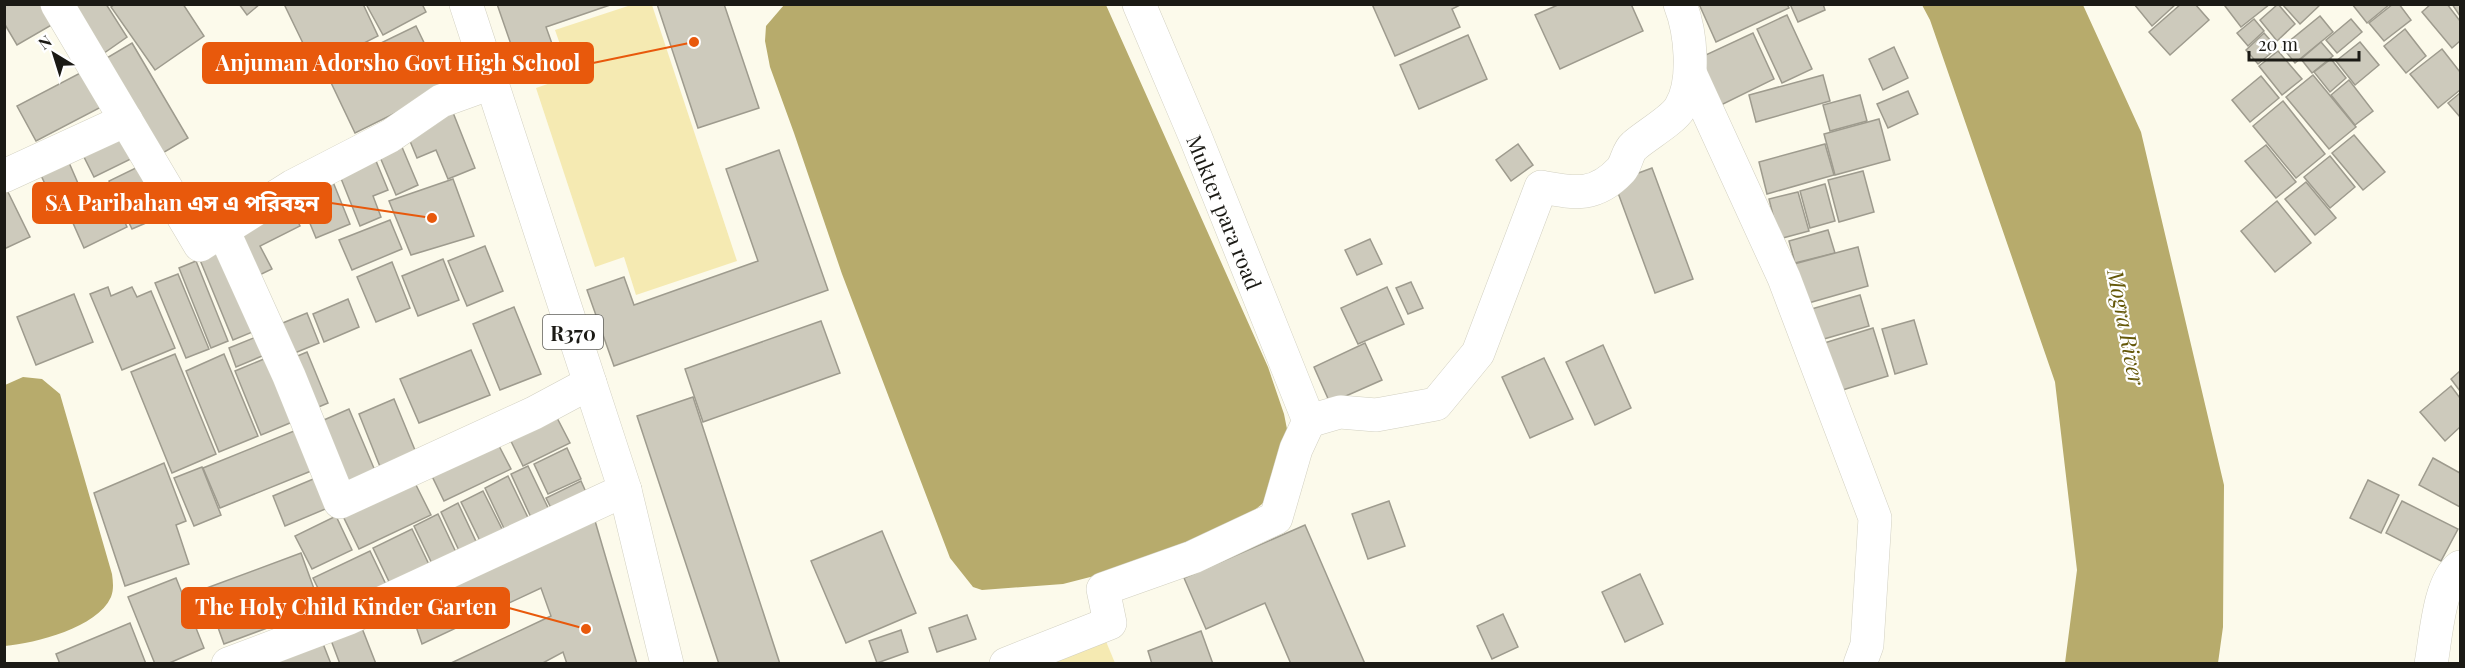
<svg xmlns="http://www.w3.org/2000/svg" width="2465" height="668" font-family="'Playfair Display','Noto Sans Bengali',serif">
	<rect width="100%" height="100%" fill="#fcfaeb"/>
	<g fill="#f5eab2">
		<polygon points="631,5 652,5 737,261 636,295 624,257 595,267 536,88 571,76 555,30"/>
		<polygon points="1105,639 1115,663 1044,664"/>
	</g>
	<g fill="#b7ab6c">
		<polygon points="784,5 1106,5 1268,367 1284,414 1289,439 1280,478 1262,504 1238,524 1176,555 1063,584 982,590 973,587 950,558 842,274 794,133 770,67 765,41 766,26"/>
		<polygon points="1922,5 2083,5 2141,132 2224,485 2223,627 2218,663 2065,663 2077,570 2055,382 1930,20"/>
		<path d="M 23,377 L 42,379 L 60,394 L 112,574 C 113,582 114,589 111,597 C 97,628 36,643 5,646 L 5,385 Z"/>
	</g>
	<g fill="#cdcabc" stroke="#9e9b8e" stroke-width="1.5">
		<polygon points="4,4 44,4 55,23 17,45 4,23"/>
		<polygon points="61,4 106,4 127,37 97,58"/>
		<polygon points="115,4 183,4 204,36 155,70 111,7"/>
		<polygon points="239,4 260,4 247,15"/>
		<polygon points="284,4 363,4 378,36 315,68"/>
		<polygon points="366,4 422,4 426,12 383,35"/>
		<polygon points="497,4 613,4 546,27 560,66 523,79"/>
		<polygon points="657,4 724,4 759,108 698,128"/>
		<polygon points="1372,4 1462,4 1452,9 1460,27 1395,56"/>
		<polygon points="1560,4 1631,4 1643,31 1560,69 1535,15"/>
		<polygon points="1699,4 1787,4 1789,8 1716,42"/>
		<polygon points="1790,4 1823,4 1825,10 1798,22"/>
		<polygon points="2134,4 2176,4 2152,26"/>
		<polygon points="2181,4 2195,4 2209,20 2170,55 2149,32"/>
		<polygon points="2227,4 2270,4 2241,27 2225,6"/>
		<polygon points="2278,4 2295,24 2277,41 2260,20"/>
		<polygon points="2282,4 2321,4 2300,24"/>
		<polygon points="2352,4 2390,4 2367,23"/>
		<polygon points="2393,4 2399,4 2411,20 2384,41 2369,23"/>
		<polygon points="2431,4 2447,4 2460,21 2460,41 2452,48 2422,12"/>
		<polygon points="2452,4 2460,4 2460,16"/>
		<polygon points="1787,15 1812,69 1782,83 1757,29"/>
		<polygon points="2320,16 2333,32 2295,63 2282,47"/>
		<polygon points="2254,19 2264,31 2248,46 2237,33"/>
		<polygon points="2351,19 2362,32 2337,53 2326,40"/>
		<polygon points="416,26 446,88 355,133 325,70"/>
		<polygon points="2405,29 2426,56 2406,73 2384,46"/>
		<polygon points="1753,33 1774,79 1719,106 1697,59"/>
		<polygon points="2264,33 2277,48 2258,64 2246,50"/>
		<polygon points="1468,35 1487,79 1419,109 1400,65"/>
		<polygon points="2321,42 2333,56 2312,73 2301,59"/>
		<polygon points="2360,42 2379,65 2355,85 2336,61"/>
		<polygon points="132,43 188,138 156,157 100,62"/>
		<polygon points="1894,47 1908,78 1883,90 1869,59"/>
		<polygon points="2442,49 2460,72 2460,90 2438,108 2410,74"/>
		<polygon points="2278,51 2302,79 2282,95 2259,66"/>
		<polygon points="2331,59 2346,78 2330,92 2314,72"/>
		<polygon points="86,70 105,105 36,141 17,106"/>
		<polygon points="1823,75 1830,101 1756,122 1749,95"/>
		<polygon points="2313,75 2356,127 2329,149 2286,97"/>
		<polygon points="2261,76 2279,98 2250,122 2232,100"/>
		<polygon points="2349,80 2373,111 2355,125 2331,95"/>
		<polygon points="1908,91 1918,114 1888,128 1877,104"/>
		<polygon points="2460,93 2460,117 2448,103"/>
		<polygon points="1860,95 1867,121 1830,131 1823,105"/>
		<polygon points="2283,101 2325,154 2296,178 2253,126"/>
		<polygon points="452,110 475,168 448,179 436,150 417,158 405,129"/>
		<polygon points="1879,119 1890,160 1835,175 1824,134"/>
		<polygon points="127,126 141,154 94,177 80,149"/>
		<polygon points="2354,135 2385,172 2363,190 2332,153"/>
		<polygon points="399,140 418,185 396,195 377,150"/>
		<polygon points="1518,144 1533,165 1511,181 1496,160"/>
		<polygon points="1825,144 1834,175 1767,194 1759,162"/>
		<polygon points="2266,145 2296,182 2276,198 2245,161"/>
		<polygon points="779,150 828,290 614,366 587,290 624,277 634,305 758,261 726,169"/>
		<polygon points="2330,156 2355,187 2330,208 2304,177"/>
		<polygon points="67,158 80,188 53,201 39,171"/>
		<polygon points="376,161 388,190 373,196 381,217 360,226 340,176"/>
		<polygon points="146,163 169,213 132,229 109,181"/>
		<polygon points="1652,168 1693,279 1655,293 1614,182"/>
		<polygon points="1863,171 1874,212 1839,222 1828,180"/>
		<polygon points="331,177 350,224 316,238 297,192"/>
		<polygon points="453,179 474,236 411,255 389,201"/>
		<polygon points="2306,182 2336,218 2315,235 2285,199"/>
		<polygon points="4,184 30,237 4,249"/>
		<polygon points="1825,184 1835,221 1810,228 1800,191"/>
		<polygon points="1798,192 1809,231 1779,239 1769,199"/>
		<polygon points="112,194 127,227 84,248 69,214"/>
		<polygon points="2277,201 2311,243 2275,272 2241,231"/>
		<polygon points="289,202 300,226 260,246 272,269 251,279 228,232"/>
		<polygon points="390,220 402,249 352,270 339,240"/>
		<polygon points="1828,230 1835,253 1795,263 1789,241"/>
		<polygon points="1370,239 1382,264 1357,275 1345,250"/>
		<polygon points="485,246 503,291 467,306 448,261"/>
		<polygon points="1858,247 1868,286 1805,304 1794,264"/>
		<polygon points="229,248 262,328 233,340 200,260"/>
		<polygon points="443,259 459,300 418,316 402,276"/>
		<polygon points="196,261 228,341 211,348 179,268"/>
		<polygon points="392,262 410,308 376,322 357,277"/>
		<polygon points="178,274 209,349 186,358 155,283"/>
		<polygon points="1411,282 1423,308 1408,314 1396,288"/>
		<polygon points="108,287 111,296 132,287 137,297 151,291 175,348 122,370 90,294"/>
		<polygon points="1387,287 1404,324 1358,344 1341,308"/>
		<polygon points="74,294 93,342 36,365 17,317"/>
		<polygon points="1860,295 1869,326 1817,341 1808,310"/>
		<polygon points="348,299 359,327 324,342 313,314"/>
		<polygon points="514,307 541,374 500,390 473,324"/>
		<polygon points="307,313 319,343 285,357 273,327"/>
		<polygon points="1914,320 1927,364 1895,374 1882,329"/>
		<polygon points="821,321 840,373 703,422 685,369"/>
		<polygon points="1873,328 1888,376 1836,392 1821,344"/>
		<polygon points="266,333 274,351 236,367 229,348"/>
		<polygon points="1365,343 1382,380 1330,403 1314,367"/>
		<polygon points="1603,345 1631,408 1595,425 1566,362"/>
		<polygon points="471,350 490,395 419,423 400,379"/>
		<polygon points="307,352 328,403 309,411 288,360"/>
		<polygon points="175,354 216,454 172,473 131,372"/>
		<polygon points="224,354 258,436 219,452 186,371"/>
		<polygon points="276,354 302,418 261,435 235,371"/>
		<polygon points="1544,358 1573,419 1530,438 1502,377"/>
		<polygon points="2460,371 2460,391 2451,379"/>
		<polygon points="2451,386 2460,398 2460,427 2445,441 2420,412"/>
		<polygon points="693,397 780,664 719,664 637,416"/>
		<polygon points="394,399 417,455 381,469 359,414"/>
		<polygon points="349,409 376,473 343,487 317,423"/>
		<polygon points="554,412 570,443 523,466 508,435"/>
		<polygon points="299,429 316,469 220,508 203,468"/>
		<polygon points="496,440 511,469 444,501 430,472"/>
		<polygon points="567,448 581,479 548,494 534,464"/>
		<polygon points="2433,458 2460,473 2460,507 2419,485"/>
		<polygon points="164,463 186,521 176,525 189,564 125,586 94,493"/>
		<polygon points="528,466 552,516 534,524 511,474"/>
		<polygon points="202,467 221,515 194,526 174,478"/>
		<polygon points="508,476 532,526 508,537 485,488"/>
		<polygon points="318,477 330,507 285,526 273,496"/>
		<polygon points="412,477 431,515 359,549 341,512"/>
		<polygon points="2368,480 2399,495 2381,533 2350,518"/>
		<polygon points="581,481 589,499 555,516 546,498"/>
		<polygon points="483,491 506,537 484,549 461,502"/>
		<polygon points="1389,501 1405,546 1368,559 1352,514"/>
		<polygon points="2402,501 2458,529 2441,561 2386,533"/>
		<polygon points="458,503 480,550 463,559 441,512"/>
		<polygon points="438,514 460,561 436,572 414,526"/>
		<polygon points="593,514 637,664 567,664 563,652 541,664 449,664 551,616 541,588 422,644 408,603"/>
		<polygon points="336,516 352,550 312,569 295,536"/>
		<polygon points="1305,525 1365,664 1291,664 1265,603 1206,629 1184,578"/>
		<polygon points="412,529 433,573 394,592 373,548"/>
		<polygon points="882,531 916,613 846,643 811,561"/>
		<polygon points="370,551 390,593 334,621 313,578"/>
		<polygon points="301,553 321,608 224,644 204,589"/>
		<polygon points="1640,574 1663,624 1625,642 1602,592"/>
		<polygon points="176,578 204,648 167,664 155,664 128,597"/>
		<polygon points="1503,614 1518,647 1492,659 1477,626"/>
		<polygon points="967,615 976,639 937,652 929,628"/>
		<polygon points="130,623 146,664 60,664 56,654"/>
		<polygon points="360,623 376,664 340,664 329,635"/>
		<polygon points="901,630 908,652 877,663 869,641"/>
		<polygon points="1201,631 1213,664 1152,664 1148,651"/>
		<polygon points="320,636 331,664 271,664"/>
	</g>
	<g fill="none" stroke-linecap="round" stroke-linejoin="round">
		<defs>
			<g id="minor">
				<polyline points="57,4 200,245 223,230 289,376 340,502 534,413 590,383"/>
				<polyline points="1691,75 1784,278 1875,518 1867,645 1860,664"/>
				<polyline points="4,176 126,120"/>
				<polyline points="223,230 293,186 390,136 441,101 491,83"/>
				<path d="M 1309,421 L 1340,412 L 1376,415 L 1436,404 L 1478,353 L 1541,187 C 1574,193 1595,198 1621,170 C 1627,163 1627,152 1634,146 C 1646,135 1672,121 1680,108 C 1696,82 1691,32 1680,4"/>
				<polyline points="228,664 349,618 625,490"/>
				<path d="M 2431,664 C 2436,637 2439,582 2460,567"/>
			</g>
			<polyline id="tertiary" points="1006,664 1110,623 1103,589 1193,557 1276,518 1296,449 1309,421 1195,136 1139,4"/>
			<polyline id="primary" points="466,4 625,490 667,664"/>
		</defs>
		<use href="#minor" stroke="#d2d0c1" stroke-width="34"/>
		<use href="#tertiary" stroke="#d2d0c1" stroke-width="34"/>
		<use href="#primary" stroke="#d2d0c1" stroke-width="34"/>
		<use href="#minor" stroke="#fff" stroke-width="33"/>
		<use href="#tertiary" stroke="#fff" stroke-width="33"/>
		<use href="#primary" stroke="#fff" stroke-width="33"/>
	</g>
	<g text-anchor="middle" dominant-baseline="central" stroke-width="4.5" stroke-linejoin="round" paint-order="stroke">
		<rect fill="#fff" stroke="#5f5f5b" stroke-width="1.5" x="543" y="315" width="60" height="34" rx="4.5"/>
		<g font-size="20" font-weight="bold" fill="#1b1a15">
			<text x="573" y="332">R370</text>
		</g>
		<g font-size="21" fill="#1b1a15" stroke="#fff">
			<text transform="translate(1225 212) rotate(68)">Mukter para road</text>
		</g>
		<g font-size="22" font-style="italic" fill="#645708" stroke="#fff">
			<text transform="translate(2127 327) rotate(79)">Mogra River</text>
		</g>
	</g>
	<path fill="none" stroke="#e8590c" stroke-width="2" d="M694 42L593 63M432 218L331 203M586 629L509 608"/>
	<g fill="#e8590c" stroke="#fff" stroke-width="2">
		<circle cx="694" cy="42" r="6"/>
		<circle cx="432" cy="218" r="6"/>
		<circle cx="586" cy="629" r="6"/>
	</g>
	<g fill="#e8590c" stroke="#e8590c" stroke-width="2">
		<rect x="203" y="43" width="390" height="40" rx="6"/>
		<rect x="33" y="183" width="298" height="40" rx="6"/>
		<rect x="182" y="588" width="327" height="40" rx="6"/>
	</g>
	<g font-size="22" text-anchor="middle" font-weight="bold" fill="#fff">
		<text x="398" y="71">Anjuman Adorsho Govt High School</text>
		<text x="182" y="211">SA Paribahan এস এ পরিবহন</text>
		<text x="346" y="615">The Holy Child Kinder Garten</text>
	</g>
	<rect width="2465" height="668" fill="none" stroke="#1b1a15" stroke-width="12"/>
	<g transform="translate(54 54) rotate(322)" stroke="#ffffff" stroke-width="4.5" paint-order="stroke">
	<path d="M0-4.5L10 22L0 15L-10 22Z" fill="#1b1a15"/>
	<text y="-9" font-size="16" font-weight="bold" text-anchor="middle" fill="#1b1a15">N</text>
	</g>
	<path d="M2249 51v9h110v-9" fill="none" stroke="#1b1a15" stroke-width="3"/>
	<text x="2258" y="51" font-size="18" fill="#1b1a15" stroke="#ffffff" stroke-width="4.5" paint-order="stroke">20 m</text>
</svg>
